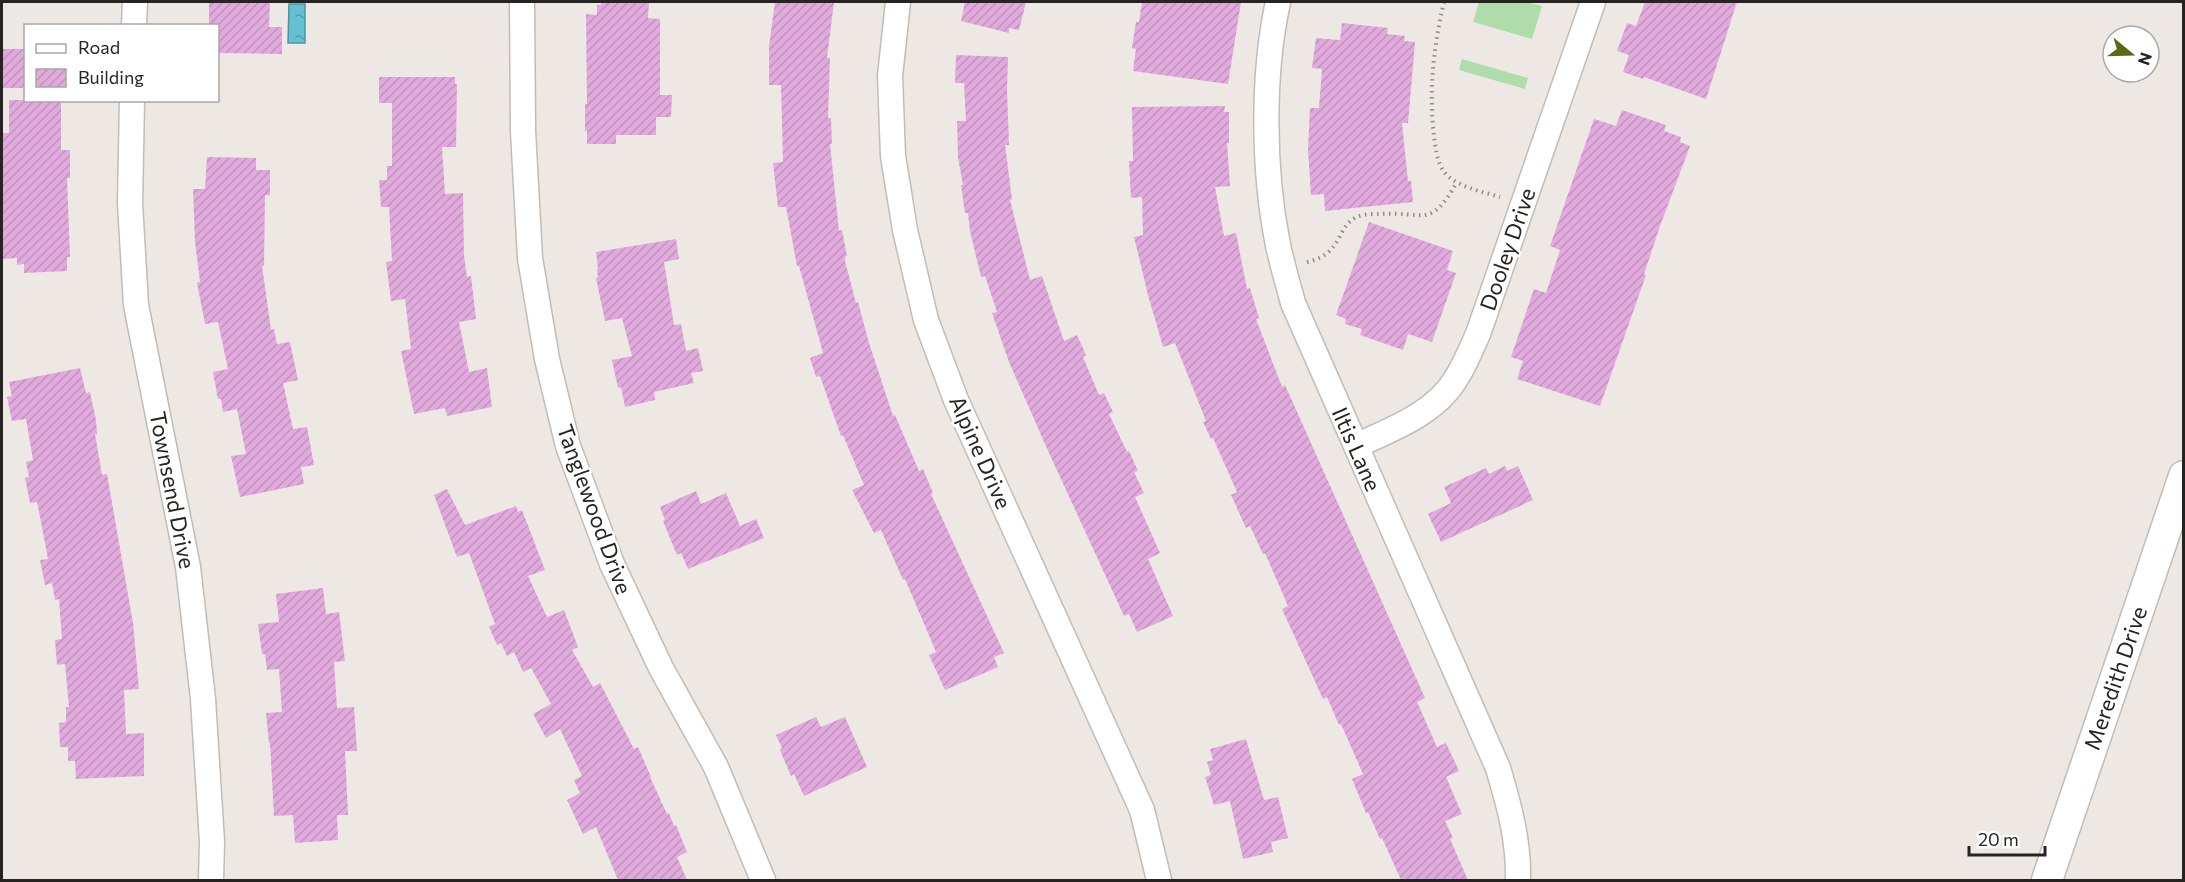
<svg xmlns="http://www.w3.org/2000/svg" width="2185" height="882" font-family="Commissioner,sans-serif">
	<defs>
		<pattern id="water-ripples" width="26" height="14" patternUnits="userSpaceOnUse" patternTransform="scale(1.5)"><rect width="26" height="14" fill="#63c1d3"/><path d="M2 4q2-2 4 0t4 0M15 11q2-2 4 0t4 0" fill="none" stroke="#519dab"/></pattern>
		<pattern id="building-hatch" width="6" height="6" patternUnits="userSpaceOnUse" patternTransform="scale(1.5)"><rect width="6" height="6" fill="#e1aadd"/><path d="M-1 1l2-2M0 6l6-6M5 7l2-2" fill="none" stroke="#c192bd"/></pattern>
	</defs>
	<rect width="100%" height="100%" fill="#eee8e4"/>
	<g fill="#afdcaa">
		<polygon points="1479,2 1526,2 1542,6 1532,39 1473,22"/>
		<polygon points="1462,59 1528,78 1525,89 1459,70"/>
	</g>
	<polygon fill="url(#water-ripples)" stroke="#51929e" stroke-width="1.5" points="289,4 305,4 305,43 288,43"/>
	<g fill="url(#building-hatch)">
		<polygon points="209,2 270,2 269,27 282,27 282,54 218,53 218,26 209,26"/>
		<polygon points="601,2 649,2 648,18 660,19 660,95 672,95 671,117 656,117 656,135 616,135 616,144 587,144 587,131 585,131 585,104 587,104 586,14 597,15 597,5 601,5"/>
		<polygon points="775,2 834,2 827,58 830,58 828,118 831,118 832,144 830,144 839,231 842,230 847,256 845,257 845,261 856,303 858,302 869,343 893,416 895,415 919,471 923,469 933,493 931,494 1004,653 994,657 998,667 945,690 929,655 936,652 905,579 903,580 881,530 874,533 852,490 864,485 843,435 841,436 820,376 816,377 810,358 823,353 799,266 797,266 786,207 778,207 773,163 783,162 781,85 769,85 769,46"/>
		<polygon points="965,2 1026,2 1019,30 1009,28 1009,33 961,21"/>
		<polygon points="1142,2 1241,2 1228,84 1133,71 1136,49 1132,48 1136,22 1139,22"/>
		<polygon points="1645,2 1737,2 1706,99 1644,77 1643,79 1623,72 1629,55 1617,51 1627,23 1636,26"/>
		<polygon points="1342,23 1388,28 1387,34 1405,36 1404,41 1415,42 1408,123 1402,123 1408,181 1411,181 1413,202 1325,211 1324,194 1311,195 1308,150 1310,108 1319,108 1322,69 1312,68 1316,38 1340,40"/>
		<rect x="2" y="49" width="24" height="39"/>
		<polygon points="956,55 1008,57 1007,91 1009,145 1005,145 1012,199 1010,200 1030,280 1042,276 1064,341 1077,335 1086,355 1083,357 1099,395 1104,393 1113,412 1109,414 1127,452 1129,451 1138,471 1134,472 1144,493 1135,497 1160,553 1148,559 1173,616 1137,632 1129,614 1124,616 1049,453 1009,362 992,313 997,312 985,276 981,277 970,231 968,213 965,213 961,185 963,185 958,158 957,121 966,121 964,83 955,83"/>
		<polygon points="379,77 455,77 455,84 457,84 456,147 442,147 445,194 463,193 464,255 467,277 471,276 476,319 459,322 469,372 487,368 492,407 447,416 445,408 414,414 401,351 411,349 405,299 391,301 386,262 392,261 389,207 381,207 379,180 387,180 387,166 392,166 392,103 379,103"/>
		<polygon points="9,100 61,100 61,150 70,150 70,178 67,178 70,257 67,257 67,271 24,273 24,264 17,265 17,258 2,259 2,133 9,133"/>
		<polygon points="1225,106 1224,112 1229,112 1229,143 1227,143 1230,186 1215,187 1224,236 1236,233 1247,289 1250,288 1259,318 1256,319 1282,387 1285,385 1425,698 1417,702 1437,747 1446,743 1459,771 1446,777 1462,814 1445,821 1453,838 1450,839 1468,880 1401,880 1382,838 1380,839 1368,812 1366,813 1352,779 1363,774 1341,724 1339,725 1327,697 1323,699 1282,609 1288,606 1265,553 1263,554 1250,526 1246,528 1231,495 1237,492 1213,438 1211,439 1203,422 1206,421 1175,343 1163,347 1148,295 1134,237 1143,235 1142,197 1131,198 1129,161 1133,161 1132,107"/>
		<polygon points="1622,110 1666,125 1664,131 1681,137 1680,142 1690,146 1660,226 1644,274 1646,275 1600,406 1517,379 1523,361 1511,357 1534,289 1546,293 1560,250 1550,246 1594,119 1616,126"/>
		<polygon points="207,157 256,158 256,170 270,170 270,195 265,195 264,266 262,266 271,330 274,329 277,344 290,342 298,380 283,383 293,429 307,427 314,465 301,467 304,484 240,497 231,456 246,454 237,409 223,412 221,399 218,399 213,372 228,369 218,322 205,324 197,283 200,282 195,242 193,189 205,189"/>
		<polygon points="1369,222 1453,251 1447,270 1456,273 1432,342 1408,334 1403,350 1360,335 1362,329 1345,324 1346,319 1336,315"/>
		<polygon points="676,239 679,259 664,262 674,325 681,324 686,351 698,348 703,371 691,373 694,383 654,392 655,400 625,407 621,387 618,388 612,360 632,356 622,318 605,321 596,278 598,277 597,269 598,269 596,252"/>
		<polygon points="80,368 86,393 90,392 96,420 97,434 95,434 102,475 107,474 133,623 139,689 124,690 126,734 144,733 144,776 76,779 75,761 68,761 68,747 60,747 59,723 66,722 66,707 69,707 65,664 57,665 55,640 62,639 59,599 55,600 52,583 45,585 40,560 48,559 42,527 37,502 30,503 25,478 29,477 26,462 33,460 26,419 12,421 7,397 12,396 9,382"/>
		<polygon points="1505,466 1507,471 1518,466 1533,500 1441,542 1428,514 1451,503 1444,487 1486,468 1489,474"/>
		<polygon points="447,489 465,525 516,506 518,512 522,510 545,570 528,576 547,617 564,610 578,647 572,650 593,687 600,683 634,749 638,747 651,777 650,777 667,814 669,813 674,826 676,825 687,852 677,857 687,880 618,880 596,827 583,834 567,800 580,793 574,780 582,776 560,729 546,738 533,714 551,704 531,668 523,672 514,652 507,656 501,643 497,645 489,627 495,624 469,553 457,557 434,495"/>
		<polygon points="696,491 701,504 726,493 740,526 756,519 764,538 688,569 681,553 677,555 663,521 665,520 660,507"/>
		<polygon points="323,588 326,614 339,612 345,661 334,662 337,708 354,707 357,751 345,751 348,815 337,815 338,840 295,843 293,815 274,816 270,743 269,743 266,713 282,712 279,669 267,670 265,654 262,654 258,624 279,622 276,594"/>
		<polygon points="816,717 821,727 845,717 867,767 804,796 794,774 791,776 780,750 782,748 776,735"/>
		<polygon points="1246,739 1264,800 1278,797 1288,838 1271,842 1273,852 1243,859 1230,801 1214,805 1205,777 1211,775 1207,762 1213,760 1210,749"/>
	</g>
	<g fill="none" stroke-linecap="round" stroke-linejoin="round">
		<defs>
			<g id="minor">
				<polyline points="522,2 523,131 530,258 547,359 568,446 612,564 661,668 716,767 763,880"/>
				<polyline points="898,2 890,76 893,156 905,230 926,320 956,400 1142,810 1159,880"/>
				<path d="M 1278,2 C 1262,75 1263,171 1278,245 C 1282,264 1288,284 1293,303 L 1498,768 C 1509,805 1519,841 1518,880"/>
				<polyline points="134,26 135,2"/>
				<polyline points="132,100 130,203 136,305 188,567 203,699 212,842 211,880"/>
				<path d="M 1356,446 C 1387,431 1424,418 1447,391 C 1461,374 1469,354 1478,334 L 1593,2"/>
			</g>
			<polyline id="tertiary" points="2047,880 2184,476"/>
		</defs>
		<use href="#minor" stroke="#c2bcb8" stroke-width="27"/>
		<use href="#tertiary" stroke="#c2bcb8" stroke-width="33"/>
		<g stroke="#8f8b88" stroke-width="4" stroke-dasharray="1.5 4.5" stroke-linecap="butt">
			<path d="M 1444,2 C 1433,49 1428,95 1435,144 C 1437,156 1439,169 1449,177 C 1462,188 1484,192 1500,197"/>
			<path d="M 1307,262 C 1344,254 1335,227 1357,217 C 1363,214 1373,214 1380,214 C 1425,211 1430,230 1457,182"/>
		</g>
		<use href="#minor" stroke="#fff" stroke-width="24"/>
		<use href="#tertiary" stroke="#fff" stroke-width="30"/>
	</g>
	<g text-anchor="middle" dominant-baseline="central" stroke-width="5" stroke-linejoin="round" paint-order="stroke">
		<g font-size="22" fill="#262422" stroke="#fff">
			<text transform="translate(1507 249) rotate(-71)">Dooley Drive</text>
			<text transform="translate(1357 449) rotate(66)">Iltis Lane</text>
			<text transform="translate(981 452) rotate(66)">Alpine Drive</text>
			<text transform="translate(173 490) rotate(79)">Townsend Drive</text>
			<text transform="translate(595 509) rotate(70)">Tanglewood Drive</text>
			<text transform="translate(2115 678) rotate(-71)">Meredith Drive</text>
		</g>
	</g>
	<rect width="2185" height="882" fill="none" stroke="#262422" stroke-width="6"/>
	<rect x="24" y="24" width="195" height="78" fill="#ffffff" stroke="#a8a7a7" stroke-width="1.5"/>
	<rect x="36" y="44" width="30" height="9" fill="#ffffff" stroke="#a8a7a7" stroke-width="1.5"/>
	<text x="78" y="54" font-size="18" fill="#262422">Road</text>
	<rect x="36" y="69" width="30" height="18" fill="url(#building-hatch)" stroke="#a8a7a7" stroke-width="1.5"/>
	<text x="78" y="84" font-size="18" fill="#262422">Building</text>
	<g transform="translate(2131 54) rotate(109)"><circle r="28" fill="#ffffff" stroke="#a8a7a7" stroke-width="1.5"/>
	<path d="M0-4.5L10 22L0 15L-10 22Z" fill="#586a15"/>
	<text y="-9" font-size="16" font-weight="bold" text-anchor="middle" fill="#262422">N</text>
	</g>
	<path d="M1969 846v9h76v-9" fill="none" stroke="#262422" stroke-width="3"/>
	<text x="1978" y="846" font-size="18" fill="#262422" stroke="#ffffff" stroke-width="4.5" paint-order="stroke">20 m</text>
</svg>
